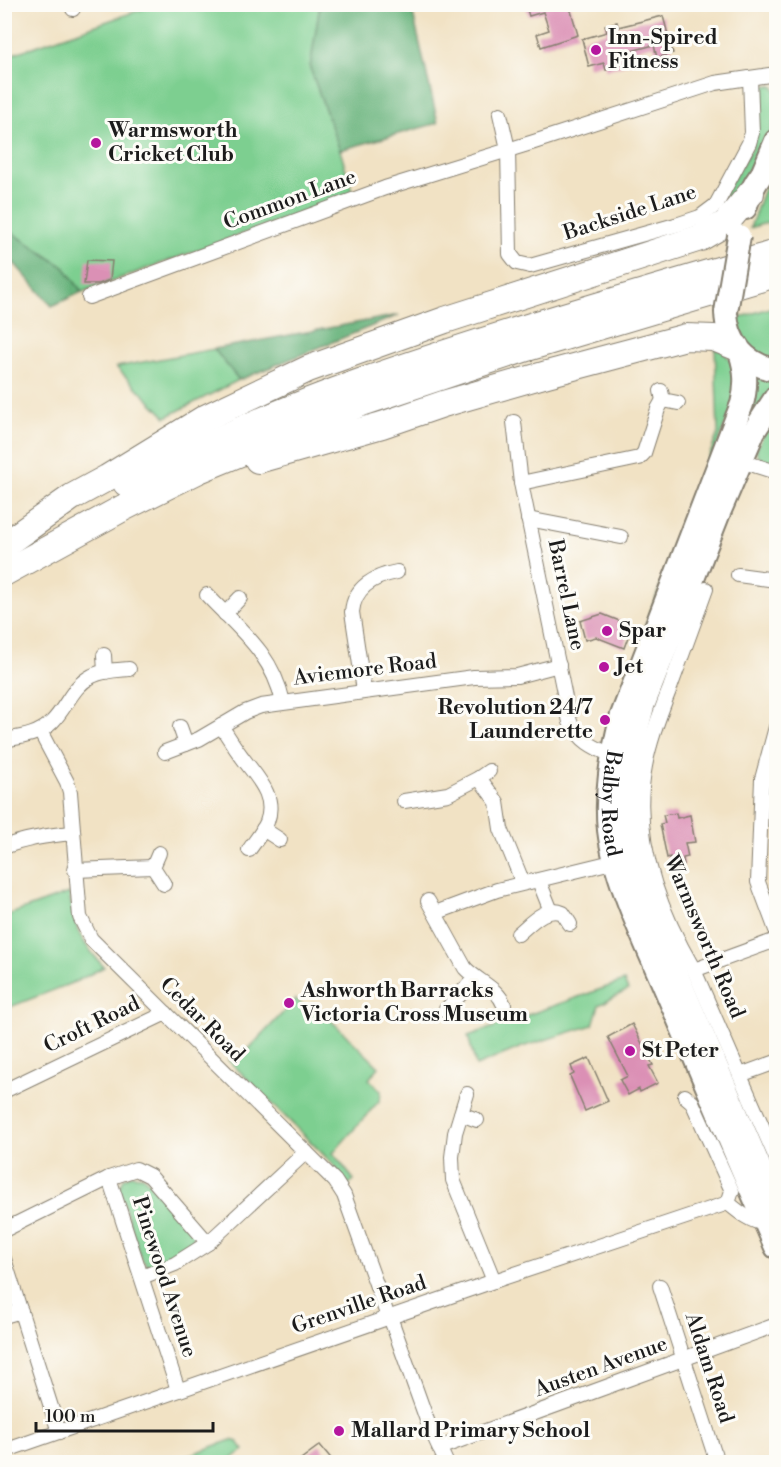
<svg xmlns="http://www.w3.org/2000/svg" width="781" height="1467" font-family="'Libre Bodoni',serif">
	<rect width="100%" height="100%" fill="#fdfcf7"/>
	<filter id="ink" filterUnits="userSpaceOnUse"><feTurbulence type="fractalNoise" baseFrequency=".0167" numOctaves="2"/><feDisplacementMap in="SourceGraphic" scale="12" xChannelSelector="R" yChannelSelector="G"/><feConvolveMatrix kernelMatrix="1 2 1 2 8 2 1 2 1" color-interpolation-filters="sRGB"/></filter>
	<filter id="wash" filterUnits="userSpaceOnUse"><feTurbulence type="fractalNoise" baseFrequency=".008" numOctaves="4" result="noise"/><feDisplacementMap in="SourceGraphic" scale="24" xChannelSelector="R" yChannelSelector="G"/><feGaussianBlur stdDeviation="1.35" result="paint"/><feColorMatrix in="noise" values="0 0 0 0 0 0 0 0 0 0 0 0 0 0 0 0 0 1.4 0 .05"/><feComposite in="paint" operator="in"/></filter>
	<g filter="url(#wash)">
		<rect width="100%" height="100%" fill="#f1e2c4"/>
		<g fill="#7dcf90" stroke="#4c7656" stroke-width="1.5">
			<polygon points="154,5 320,5 310,68 340,150 353,194 82,292 64,267 5,228 4,57"/>
			<path d="M 768,85 L 773,86 L 776,90 C 776,98 777,106 776,113 C 769,149 738,195 715,223 L 710,216 L 752,148 L 754,96 L 758,96 L 761,89 Z"/>
			<polygon points="776,171 776,220 750,228 763,191"/>
			<path d="M 776,306 L 776,360 C 751,355 744,340 735,319 Z"/>
			<path d="M 715,347 C 734,357 734,369 740,388 L 639,642 L 718,433 Z"/>
			<polygon points="214,349 239,380 166,417 116,367"/>
			<polygon points="753,369 776,374 776,386 732,466"/>
			<polygon points="776,407 776,467 761,461 756,451"/>
			<path d="M 69,893 C 76,931 78,938 104,967 L 77,981 L 5,1009 L 5,916 Z"/>
			<polygon points="624,981 628,990 599,1005 593,1025 522,1047 476,1066 468,1036"/>
			<polygon points="296,999 307,1009 313,1003 379,1067 369,1079 381,1091 380,1100 333,1153 354,1180 348,1185 332,1163 228,1060 241,1057"/>
			<path d="M 130,1175 L 143,1176 L 193,1232 C 198,1253 171,1259 155,1267 L 147,1265 L 141,1258 L 119,1189 L 124,1178 Z"/>
			<polygon points="231,1440 238,1442 244,1450 227,1462 170,1462"/>
		</g>
		<g fill="#66b27a" stroke="#41674b" stroke-width="1.5">
			<polygon points="320,5 411,5 438,123 340,150 310,68"/>
			<polygon points="5,228 64,267 82,292 52,306 13,262 5,275"/>
			<polygon points="399,315 239,380 214,349"/>
		</g>
		<g id="blocks">
			<g fill="#db90b5">
				<polygon points="525,4 569,4 578,35 541,47 537,34 549,30 543,12 529,16"/>
				<polygon points="663,16 673,53 657,58 654,45 631,51 634,62 606,70 604,63 589,67 582,39 607,32 605,25 617,22 618,27"/>
				<polygon points="87,260 112,261 110,280 99,284 84,284"/>
				<polygon points="602,614 632,626 624,648 596,637 585,640 580,621"/>
				<polygon points="676,813 677,818 690,815 695,842 685,843 688,857 683,858 684,865 672,867 670,857 667,858 660,824 665,823 663,815"/>
				<polygon points="632,1024 653,1065 649,1066 658,1083 640,1092 639,1089 628,1095 620,1080 628,1076 608,1037"/>
				<polygon points="589,1058 608,1101 585,1111 570,1076 574,1074 571,1066"/>
				<polygon points="320,1445 334,1462 297,1462"/>
			</g>
		</g>
	</g>
	<g filter="url(#ink)">
		<use href="#blocks" fill-opacity="0" stroke="#867f70" stroke-width="1.5"/>
		<g fill="none" stroke-linecap="round" stroke-linejoin="round">
			<defs>
				<g id="minor">
					<polyline points="73,9 74,4"/>
					<polyline points="500,114 508,149 510,254 517,263 530,266 679,224 700,217 716,205 749,143 752,133 750,78"/>
					<polyline points="89,297 385,188 534,142 715,83 776,74"/>
					<polyline points="661,391 663,400 678,403"/>
					<path d="M 514,422 L 521,483 L 570,722 C 581,741 592,747 612,755"/>
					<polyline points="741,461 776,472"/>
					<polyline points="521,483 639,458 644,453 658,409 663,400"/>
					<polyline points="528,519 621,537"/>
					<polyline points="738,575 776,580"/>
					<path d="M 706,589 C 694,622 682,655 670,688 C 660,713 650,739 645,766 C 631,836 659,910 694,970 L 776,1158"/>
					<path d="M 207,595 C 240,630 272,653 283,702"/>
					<polyline points="225,614 240,598"/>
					<polyline points="104,655 105,672"/>
					<path d="M 364,691 L 352,612 C 354,587 375,576 397,572"/>
					<path d="M 221,726 C 228,736 234,747 242,757 C 256,777 277,795 267,822 C 263,832 255,841 249,850"/>
					<polyline points="180,727 186,744"/>
					<polyline points="776,727 762,779 758,882 776,930"/>
					<polyline points="40,731 67,782 70,792 80,917 91,939 335,1181 344,1195 388,1317"/>
					<path d="M 4,740 C 22,737 39,735 52,722 C 67,707 72,686 92,676 C 103,670 117,670 129,669"/>
					<polyline points="165,752 199,739 245,712 261,706 474,677 517,676 559,665"/>
					<polyline points="479,778 497,802 501,829 523,883"/>
					<polyline points="762,779 776,780"/>
					<polyline points="404,801 448,794 479,778 489,771"/>
					<polyline points="263,829 280,840"/>
					<path d="M 4,847 C 27,838 49,835 73,833"/>
					<polyline points="159,853 153,867 164,884"/>
					<polyline points="75,870 153,867"/>
					<polyline points="539,881 551,911"/>
					<path d="M 428,901 L 465,968 C 477,981 498,988 504,1005"/>
					<polyline points="435,913 497,890 616,861"/>
					<path d="M 518,934 C 530,924 546,905 563,913 L 570,924"/>
					<polyline points="694,970 776,940"/>
					<polyline points="445,1011 475,978"/>
					<polyline points="740,1075 776,1062"/>
					<polyline points="4,1091 166,1013"/>
					<polyline points="467,1094 455,1133 452,1157 453,1180 494,1281"/>
					<path d="M 685,1096 L 692,1102 L 732,1191 L 728,1203 C 740,1213 751,1222 766,1224"/>
					<polyline points="461,1114 477,1120"/>
					<polyline points="109,1178 178,1390"/>
					<polyline points="4,1230 109,1178 136,1169 150,1176 208,1243"/>
					<polyline points="4,1259 59,1432"/>
					<polyline points="142,1277 175,1264 208,1243 306,1152"/>
					<polyline points="660,1286 717,1462"/>
					<polyline points="4,1316 21,1311"/>
					<polyline points="390,1317 428,1423 446,1462"/>
					<polyline points="439,1448 776,1325"/>
					<polyline points="4,1451 494,1281 728,1203"/>
				</g>
				<g id="primary">
					<polyline points="763,172 776,141"/>
					<path d="M 745,208 C 751,190 759,172 776,162"/>
					<path d="M 726,312 C 727,343 746,365 776,370"/>
					<path id="s1" d="M 740,352 C 746,370 747,385 742,404 L 621,718 C 612,755 605,792 609,830 C 615,880 645,941 665,988 C 702,1074 738,1161 776,1247"/>
					<polyline points="776,397 754,431 718,515 643,706 632,747 627,809 629,841 645,896 668,954 776,1205"/>
				</g>
				<g id="motorway">
					<polyline points="258,460 382,425 443,404 547,374 686,337 714,338 736,347"/>
					<path d="M 126,483 C 203,446 280,410 360,382 C 497,334 637,294 776,253"/>
					<polyline points="4,545 72,497 107,478 205,418 308,369 445,320 700,238 726,223 751,193"/>
					<polyline points="4,573 123,508 199,470 362,403 527,348 776,274"/>
				</g>
			</defs>
			<use href="#minor" stroke="#867f70" stroke-width="16"/>
			<use href="#primary" stroke="#867f70" stroke-width="26"/>
			<use href="#motorway" stroke="#867f70" stroke-width="28"/>
			<use href="#minor" stroke="#fff" stroke-width="14"/>
			<use href="#primary" stroke="#fff" stroke-width="22"/>
			<use href="#motorway" stroke="#fff" stroke-width="26"/>
			<defs>
				<polyline id="primary-bridge" points="726,312 739,236"/>
			</defs>
			<use href="#primary-bridge" stroke="#867f70" stroke-width="26" stroke-linecap="butt"/>
			<use href="#primary-bridge" stroke="#fff" stroke-width="22"/>
		</g>
	</g>
	<g fill="#b5179e" stroke="#fdfcf7" stroke-width="2">
		<circle cx="596" cy="50" r="6"/>
		<circle cx="96" cy="143" r="6"/>
		<circle cx="607" cy="631" r="6"/>
		<circle cx="604" cy="667" r="6"/>
		<circle cx="605" cy="720" r="6"/>
		<circle cx="289" cy="1003" r="6"/>
		<circle cx="630" cy="1051" r="6"/>
		<circle cx="339" cy="1431" r="6"/>
	</g>
	<g text-anchor="middle" dominant-baseline="central" stroke-width="6" stroke-linejoin="round" paint-order="stroke">
		<g font-size="21" font-weight="bold" fill="#1c1c1c" stroke="#fdfcf7" text-anchor="start">
			<text x="608" y="38">Inn-Spired<tspan x="608" dy="24">Fitness</tspan></text>
			<text x="108" y="131">Warmsworth<tspan x="108" dy="24">Cricket Club</tspan></text>
			<text x="619" y="631">Spar</text>
			<text x="616" y="667">Jet</text>
			<text x="593" y="708" text-anchor="end">Revolution 24/7<tspan x="593" dy="24">Launderette</tspan></text>
			<text x="301" y="991">Ashworth Barracks<tspan x="301" dy="24">Victoria Cross Museum</tspan></text>
			<text x="642" y="1051">St Peter</text>
			<text x="351" y="1431">Mallard Primary School</text>
		</g>
		<g font-size="21" fill="#1c1c1c" stroke="#fdfcf7">
			<text transform="translate(290 200) rotate(-20)">Common Lane</text>
			<text transform="translate(630 213) rotate(-18)">Backside Lane</text>
			<text transform="translate(566 595) rotate(78)">Barrel Lane</text>
			<text transform="translate(365 670) rotate(-7)">Aviemore Road</text>
			<text stroke="none"><textPath href="#s1" startOffset="476">Balby Road</textPath></text>
			<text transform="translate(704 937) rotate(67)">Warmsworth Road</text>
			<text transform="translate(202 1020) rotate(45)">Cedar Road</text>
			<text transform="translate(92 1025) rotate(-26)">Croft Road</text>
			<text transform="translate(164 1277) rotate(72)">Pinewood Avenue</text>
			<text transform="translate(359 1305) rotate(-19)">Grenville Road</text>
			<text transform="translate(601 1367) rotate(-20)">Austen Avenue</text>
			<text transform="translate(709 1368) rotate(72)">Aldam Road</text>
		</g>
	</g>
	<rect width="781" height="1467" fill="none" stroke="#fdfcf7" stroke-width="24"/>
	<path d="M36 1422v9h177v-9" fill="none" stroke="#1c1c1c" stroke-width="3"/>
	<text x="45" y="1422" font-size="18" fill="#1c1c1c" stroke="#fdfcf7" stroke-width="4.5" paint-order="stroke">100 m</text>
</svg>
